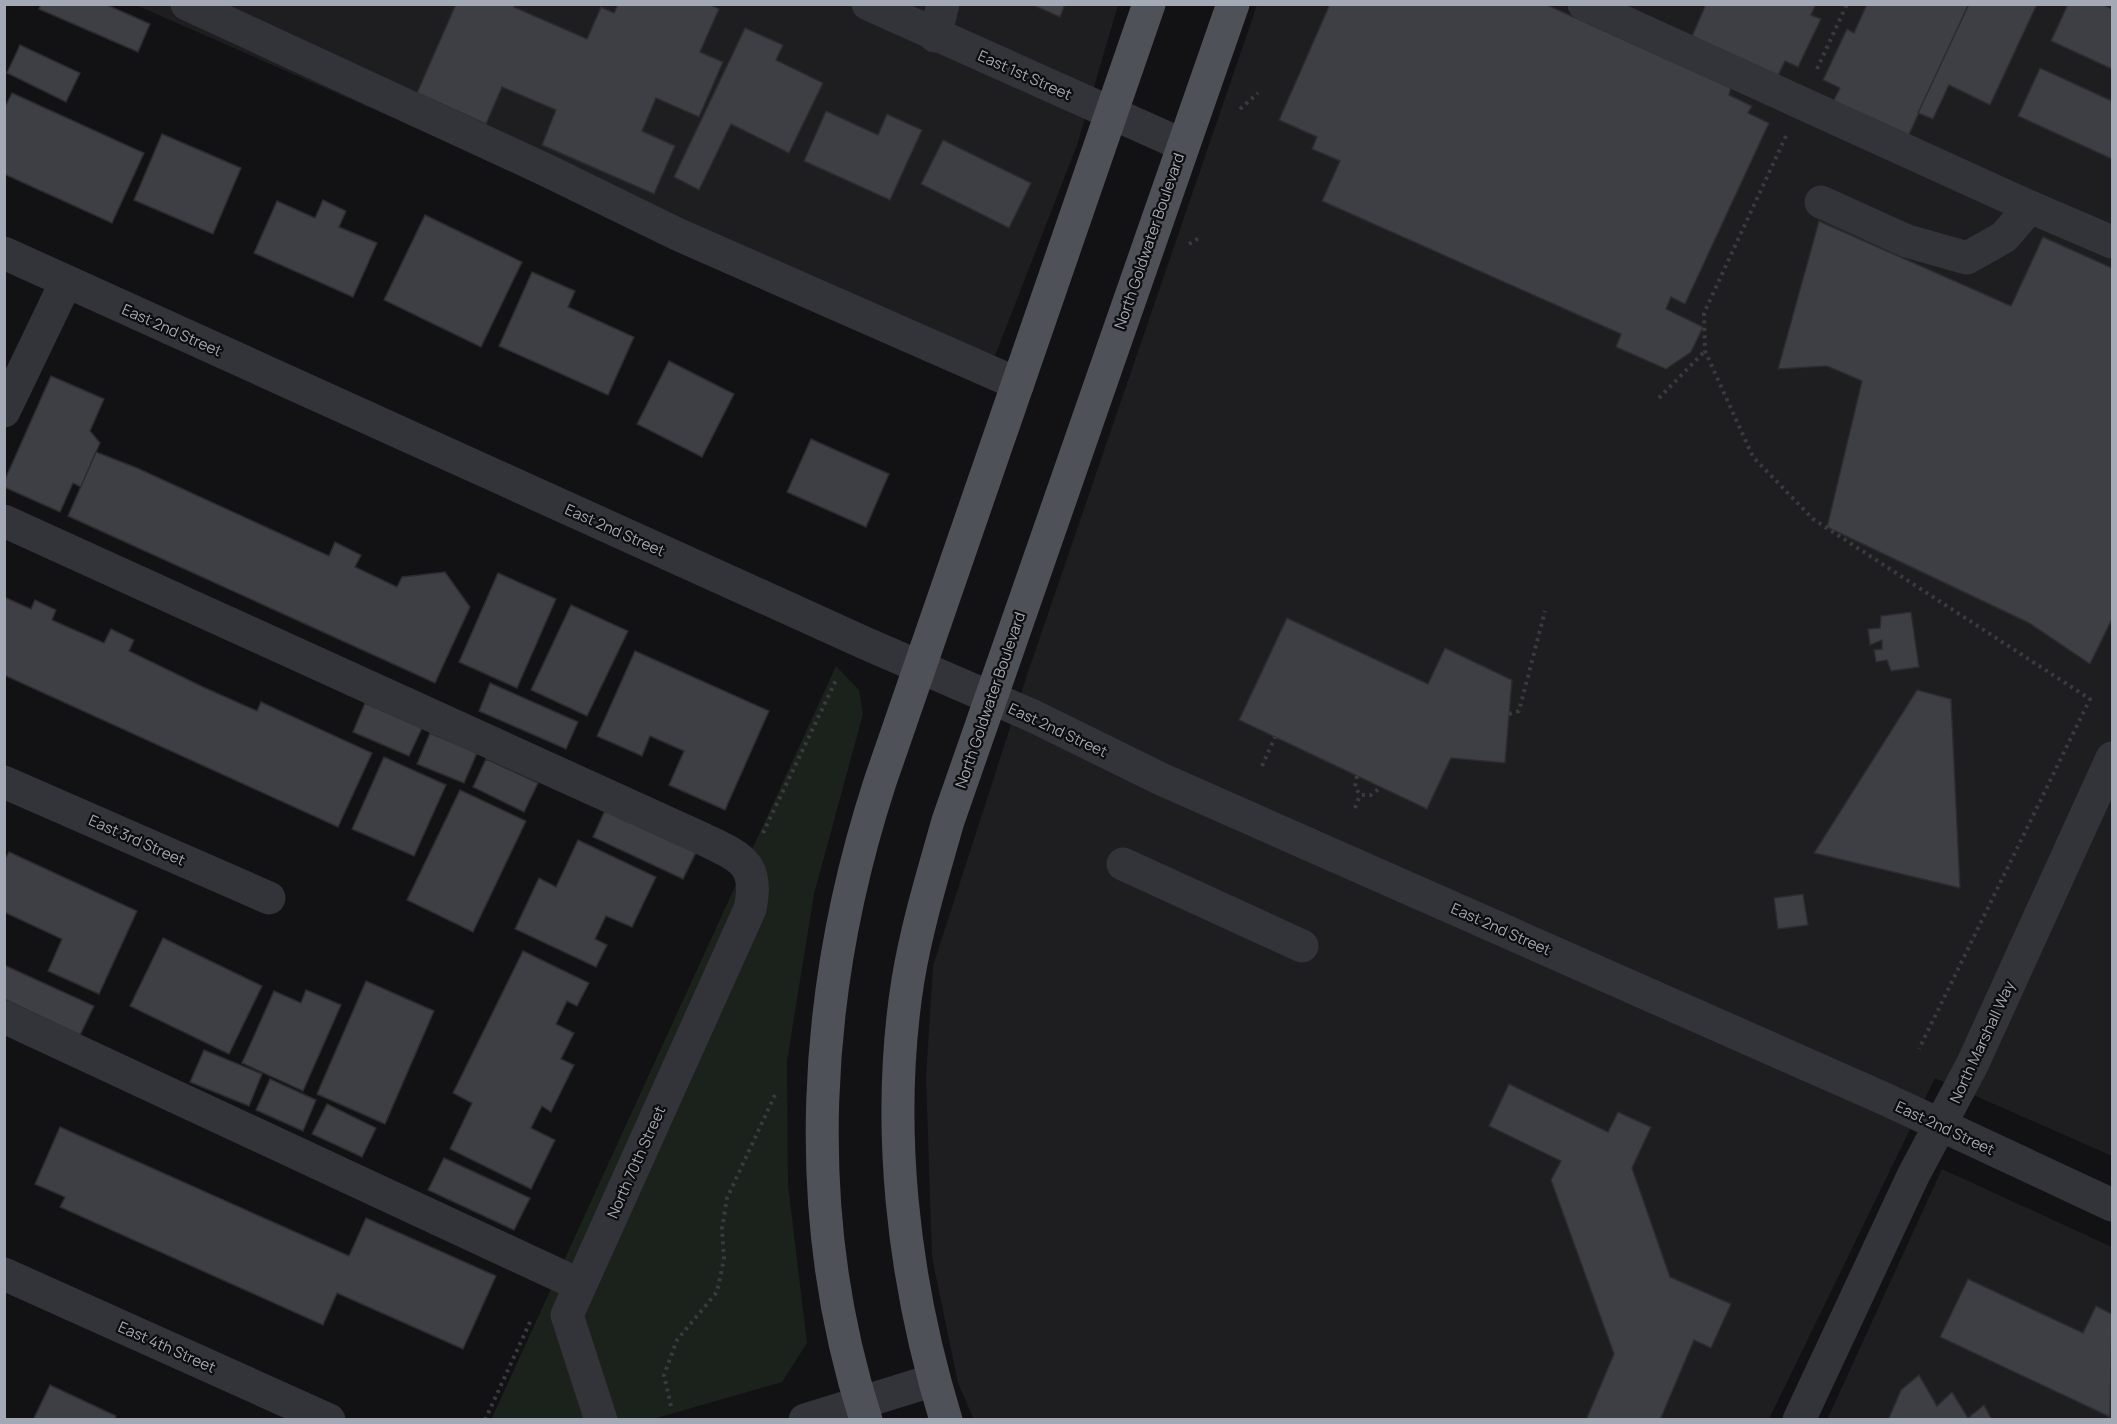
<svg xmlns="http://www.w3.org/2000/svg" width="2117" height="1424" font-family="Manrope,sans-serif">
	<rect width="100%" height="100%" fill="#121214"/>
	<g fill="#1e1e21">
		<polygon points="136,5 1118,5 1077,145 986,379"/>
		<polygon points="1257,5 1576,5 2112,244 2112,1156 1935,1078 1769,1419 974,1420 958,1383 932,1257 926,1077 933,966 1028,672"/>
		<polygon points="1605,5 2112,5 2112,233"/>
		<polygon points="1942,1169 2112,1247 2112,1419 1827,1420"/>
	</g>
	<polygon fill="#1a221b" points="836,666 859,690 863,714 814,894 787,1061 788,1185 807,1343 782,1382 653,1419 491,1420"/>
	<g fill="#3e3f44" stroke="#2c2c30" stroke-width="1.5">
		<polygon points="41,4 105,4 150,24 138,52 39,9"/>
		<polygon points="456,4 515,4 514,7 587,39 601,7 614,13 618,4 709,4 719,9 700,52 723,62 699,117 656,98 642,131 675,146 654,194 542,145 556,110 502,87 486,124 417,93"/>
		<polygon points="1031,4 1065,4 1060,17"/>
		<polygon points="1330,4 1545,4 1731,88 1729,95 1752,106 1748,113 1769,123 1685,304 1671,297 1666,309 1703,327 1691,352 1666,369 1616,347 1621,334 1322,201 1340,161 1312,149 1317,137 1279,120"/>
		<polygon points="1706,4 1816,4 1811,15 1821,19 1798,67 1785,61 1775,82 1690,41"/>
		<polygon points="1867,4 1969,4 1906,141 1831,106 1840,88 1823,80 1847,29 1854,33"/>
		<polygon points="1969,4 2037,4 1990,105 1949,85 1933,119 1918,113"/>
		<polygon points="2068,4 2102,4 2112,9 2112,69 2051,41"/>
		<polygon points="745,28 783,45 776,60 823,83 789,153 731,124 699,190 674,177"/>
		<polygon points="20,45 80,73 66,102 7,73"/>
		<polygon points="2040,68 2112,101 2112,159 2018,116"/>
		<polygon points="12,93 144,153 112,223 4,174 4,109"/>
		<polygon points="826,111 878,135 887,114 922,130 890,200 804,161"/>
		<polygon points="162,134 241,168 213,234 134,200"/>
		<polygon points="943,140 1031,183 1009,228 921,184"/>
		<polygon points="323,200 346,211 339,227 377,243 353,297 254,253 277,201 315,218"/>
		<polygon points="425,215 522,262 481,347 384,300"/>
		<polygon points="1819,221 2011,306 2043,237 2112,268 2112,619 2090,664 2029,623 1827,527 1862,381 1827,366 1778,369"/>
		<polygon points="532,272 575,291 568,307 634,337 608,395 499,346"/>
		<polygon points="669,361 734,394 702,457 637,424"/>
		<polygon points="51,376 104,399 90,431 100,443 81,487 73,483 60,512 4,487 4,482"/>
		<polygon points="811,439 889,474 866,527 787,492"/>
		<polygon points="96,452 137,468 329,556 335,542 361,555 355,567 397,587 402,577 445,572 470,607 435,683 68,516"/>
		<polygon points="498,573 556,599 517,688 459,662"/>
		<polygon points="4,597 31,609 35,600 56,610 52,620 104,643 111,629 134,640 129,651 203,687 257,711 261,702 372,753 338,827 4,675"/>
		<polygon points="571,605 628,631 587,716 531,690"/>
		<polygon points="1911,612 1919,667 1891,671 1887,660 1876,662 1874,650 1882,649 1882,640 1870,645 1868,629 1880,628 1881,616"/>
		<polygon points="1287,618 1428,684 1445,648 1512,680 1505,763 1451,758 1427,809 1239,720"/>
		<polygon points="635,651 769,711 725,810 669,785 684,751 650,736 642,756 597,736"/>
		<polygon points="490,683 578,722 566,749 479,711"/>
		<polygon points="1917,690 1951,699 1960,888 1814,853"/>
		<polygon points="365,703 422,728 409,756 353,732"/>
		<polygon points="430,733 477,753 464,783 417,764"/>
		<polygon points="384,757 446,785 414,856 352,829"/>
		<polygon points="486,759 538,783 524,812 473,787"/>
		<polygon points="460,790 526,821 473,932 407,900"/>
		<polygon points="607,806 698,848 683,879 593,837"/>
		<polygon points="578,840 656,877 632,927 606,916 595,939 607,945 596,967 515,929 539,878 556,887"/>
		<polygon points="9,852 137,911 99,994 48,971 62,939 4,912 4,861"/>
		<polygon points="1803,894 1808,925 1778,929 1774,898"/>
		<polygon points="163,938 262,986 229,1054 130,1006"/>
		<polygon points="523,951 589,983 577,1006 567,1001 556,1024 574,1033 561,1059 574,1065 551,1112 542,1106 531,1128 555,1140 531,1189 450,1149 472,1103 453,1093"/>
		<polygon points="4,965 94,1006 80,1035 4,999"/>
		<polygon points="366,981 434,1011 385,1124 317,1094"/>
		<polygon points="306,990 341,1005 303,1091 242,1063 274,991 301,1003"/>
		<polygon points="204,1050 262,1074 249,1106 190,1082"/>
		<polygon points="270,1079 316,1100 303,1131 256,1110"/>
		<polygon points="1509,1084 1608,1132 1618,1112 1651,1127 1632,1168 1670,1277 1731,1304 1711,1348 1694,1340 1660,1420 1586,1420 1614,1354 1551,1180 1561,1161 1489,1126"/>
		<polygon points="327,1104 376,1128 362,1157 312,1134"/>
		<polygon points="60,1127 349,1256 366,1218 496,1276 463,1349 337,1293 323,1325 60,1207 65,1197 35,1184"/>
		<polygon points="444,1158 530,1198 514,1230 428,1190"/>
		<polygon points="1968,1279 2083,1333 2096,1306 2112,1314 2110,1417 1940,1337"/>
		<polygon points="1919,1375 1937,1406 1952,1392 1968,1418 1984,1405 1992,1420 1888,1420 1901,1390"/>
		<polygon points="50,1385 116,1416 115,1420 33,1420"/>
	</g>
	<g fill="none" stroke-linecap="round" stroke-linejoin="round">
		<g stroke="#393b40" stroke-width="4" stroke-dasharray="3 4.5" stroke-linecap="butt">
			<polyline points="1817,69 1847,4"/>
			<polyline points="1240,109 1258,93"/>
			<polyline points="1786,136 1704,313 1705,351 1753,457 1813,519 2090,699 1919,1049"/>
			<polyline points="1189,244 1199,238"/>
			<polyline points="1659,398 1705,351"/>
			<polyline points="1509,714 1519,711 1545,611"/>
			<polyline points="1262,766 1275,737"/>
			<polyline points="1357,776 1355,787 1360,795 1371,795 1381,787"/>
			<polyline points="1355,808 1360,795"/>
			<polyline points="763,833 837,678"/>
			<polyline points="671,1406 664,1375 677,1340 717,1292 724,1259 722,1229 727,1198 775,1095"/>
			<polyline points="485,1420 530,1322"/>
		</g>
		<g stroke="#333439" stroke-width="33">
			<polyline points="187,4 546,170 677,234 1018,384"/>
			<polyline points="868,4 1183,145"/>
			<polyline points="1584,4 2030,207 2112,242"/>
			<polyline points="935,36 943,4"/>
			<polyline points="1821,202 1907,241 1967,258 2004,237 2030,207"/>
			<polyline points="4,253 867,644 1033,716 1161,779 1885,1099 2112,1205"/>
			<polyline points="4,411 66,282"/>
			<path d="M 4,521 L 703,839 C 740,857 760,863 750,909 L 567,1315 L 601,1420"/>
			<polyline points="4,782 269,898"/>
			<polyline points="1123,864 1302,946"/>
			<polyline points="4,1017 580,1285"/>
			<polyline points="4,1274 329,1420"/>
			<polyline points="805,1420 934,1380"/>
			<polyline points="1799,1420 1913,1176 1973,1063 2112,758"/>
		</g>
		<g stroke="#4f5158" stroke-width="33">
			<path d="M 866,1420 C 799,1212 813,988 880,782 L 1149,4"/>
			<path d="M 946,1420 C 903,1280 885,1125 908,980 C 917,926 933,874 948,821 L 1233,4"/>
		</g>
	</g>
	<g text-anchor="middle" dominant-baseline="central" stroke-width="4.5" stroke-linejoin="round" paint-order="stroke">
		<g font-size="15" fill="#a3a9b5" stroke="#0d0d0f">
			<text transform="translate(1025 75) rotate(24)">East 1st Street</text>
			<text transform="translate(1149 241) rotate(-71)">North Goldwater Boulevard</text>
			<text transform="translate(172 330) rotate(24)">East 2nd Street</text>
			<text transform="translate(615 530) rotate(24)">East 2nd Street</text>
			<text transform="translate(990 700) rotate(-71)">North Goldwater Boulevard</text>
			<text transform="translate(1058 730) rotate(25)">East 2nd Street</text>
			<text transform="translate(137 840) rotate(24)">East 3rd Street</text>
			<text transform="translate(1501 929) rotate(24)">East 2nd Street</text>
			<text transform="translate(1982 1042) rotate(-65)">North Marshall Way</text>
			<text transform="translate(1945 1128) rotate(25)">East 2nd Street</text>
			<text transform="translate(636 1162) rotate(-66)">North 70th Street</text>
			<text transform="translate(167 1347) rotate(24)">East 4th Street</text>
		</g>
	</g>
	<rect width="2117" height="1424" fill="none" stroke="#a3a9b5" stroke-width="12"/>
</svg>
